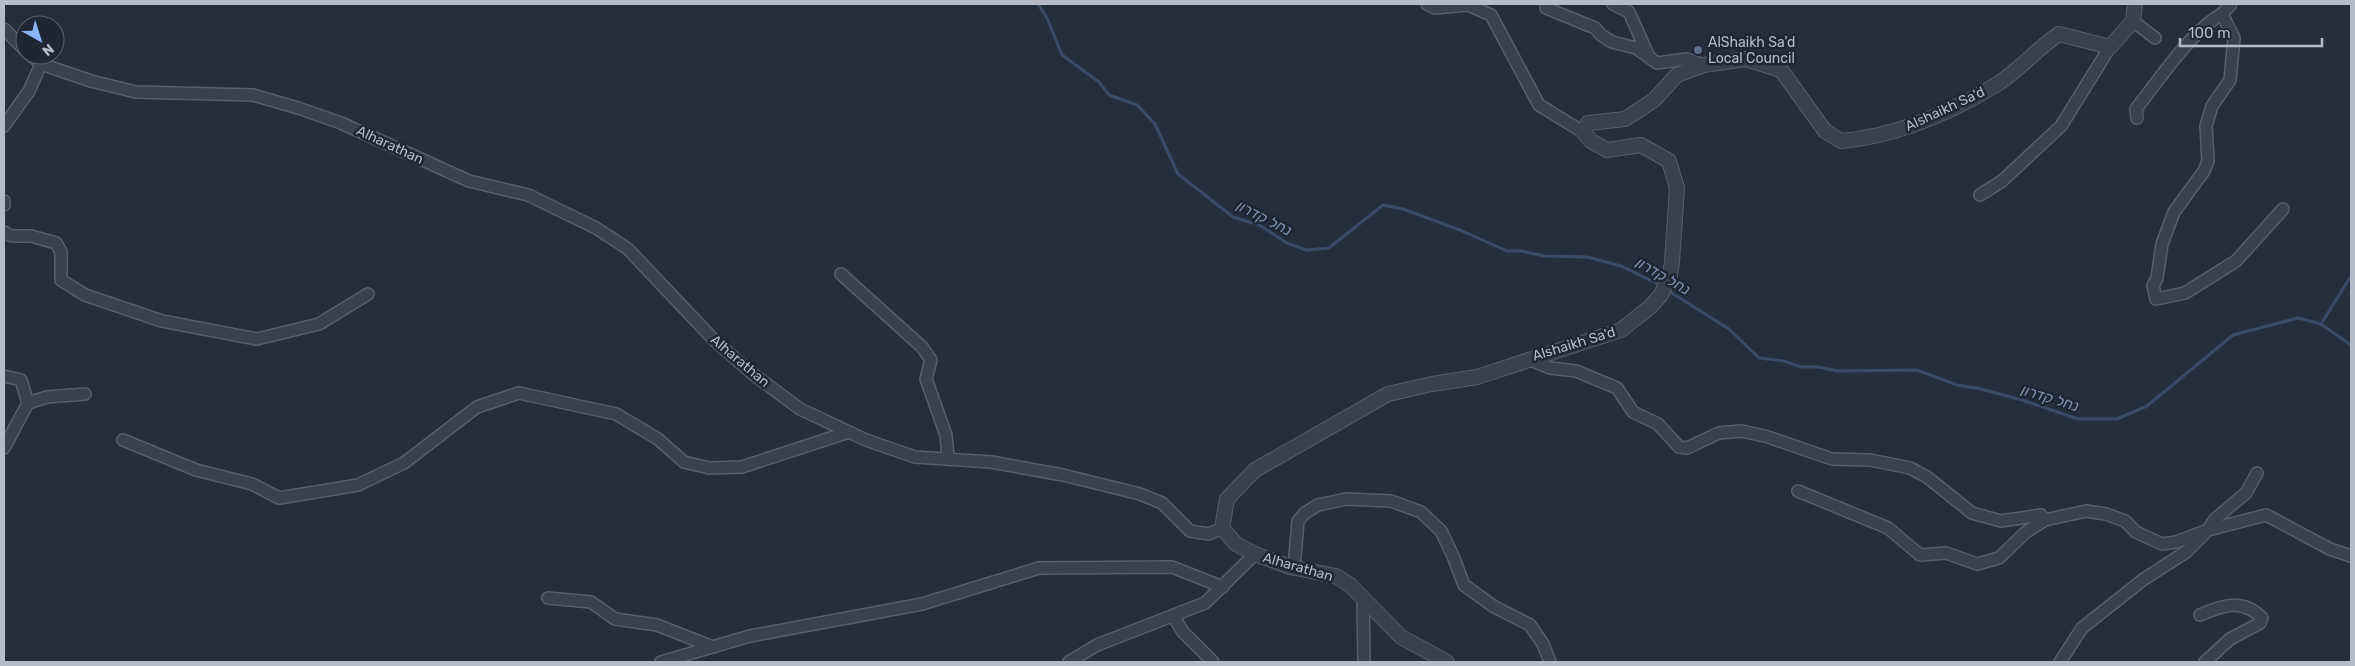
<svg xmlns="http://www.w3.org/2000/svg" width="2355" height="666" font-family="Rubik,'Noto Sans Hebrew',sans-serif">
	<rect width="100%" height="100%" fill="#242f3e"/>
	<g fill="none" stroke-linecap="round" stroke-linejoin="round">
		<g stroke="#394c67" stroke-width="3">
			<polyline points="1038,4 1047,18 1062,55 1099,82 1109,95 1137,105 1155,124 1178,174 1233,217 1259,225 1287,243 1306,250 1329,248 1383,205 1403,209 1460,230 1507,251 1521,251 1544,256 1587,257 1621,266 1662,286"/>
			<polyline points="1667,290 1729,329 1759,358 1784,361 1801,367 1819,367 1837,371 1917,370 1957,385 1981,389 2022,400 2078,419 2117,419 2147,406 2233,335 2298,318 2321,324 2351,345"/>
			<polyline points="2321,324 2351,276"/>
		</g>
		<defs>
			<g id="minor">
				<polyline points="1427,4 1435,8 1468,5 1491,15 1539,105 1583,132"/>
				<polyline points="1613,4 1629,12 1649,57"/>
				<polyline points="2231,4 2222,14 2234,38 2230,80 2212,106 2206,126 2208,161 2204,171 2174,212 2162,244 2157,278 2153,286 2156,299 2185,293 2236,261 2283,209"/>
				<polyline points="1546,8 1595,28 1601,35 1612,42 1636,48 1657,63 1687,59 1704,65"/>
				<polyline points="2133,21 2155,38"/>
				<polyline points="4,29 25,50"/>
				<polyline points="31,55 41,64 91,81 136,92 253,95 298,108 341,123 469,181 528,195 596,228 628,249 714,340 753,374 800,409 866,440 915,457 991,462 1063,475 1140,494 1162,503 1190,531 1209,534 1222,528"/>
				<path d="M 2137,118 L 2136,109 C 2158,81 2191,31 2222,14"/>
				<polyline points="4,126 29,91 41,64"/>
				<polyline points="1980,195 2002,181 2061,126 2110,47"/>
				<polyline points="4,201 4,205"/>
				<polyline points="4,232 11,236 31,236 56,243 61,252 61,280 85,295 162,321 257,339 319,324 368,294"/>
				<polyline points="841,274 922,347 931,360 926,379 946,435 948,457"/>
				<polyline points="1528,359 1550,368 1576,371 1617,388 1633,412 1658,424 1679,447 1687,448 1719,433 1741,431 1765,436 1832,459 1870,460 1910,468 1927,477 1972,513 2001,521 2041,515 2045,520"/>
				<polyline points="4,376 21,380 28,403 4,448"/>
				<polyline points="28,403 47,397 85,394"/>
				<polyline points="123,440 196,470 252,484 279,498 358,485 404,463 477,407 519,393 616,414 658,439 684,462 709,468 742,467 849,432"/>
				<polyline points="1798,491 1888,528 1920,555 1946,553 1977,564 1999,558 2026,532 2045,520 2086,511 2106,514 2125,521 2136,532 2162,544 2176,542 2208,530 2215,519 2246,493 2257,473"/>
				<polyline points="1294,568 1298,521 1305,513 1318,505 1346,499 1391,501 1421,512 1441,531 1453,556 1464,585 1493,606 1530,625 1543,644 1550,662"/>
				<polyline points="548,598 591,602 615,619 657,625 713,647"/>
				<polyline points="1363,599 1364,662"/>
				<path d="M 2200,615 C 2223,605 2243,598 2262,618 L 2260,623 L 2230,639 L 2205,662"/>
				<polyline points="1173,616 1183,632 1213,662"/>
				<polyline points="661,662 750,636 922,604 1039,568 1172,567 1223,587"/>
				<polyline points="1069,662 1097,645 1205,603 1255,554"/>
				<polyline points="2060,662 2082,628 2144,579 2186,552 2208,530 2266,515 2330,549 2351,556"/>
			</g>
			<path id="tertiary" d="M 1447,662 L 1401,637 L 1350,585 L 1336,576 L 1290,567 L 1255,554 L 1236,544 L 1222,528 L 1227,499 L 1255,470 L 1388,394 L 1432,384 L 1477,377 L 1621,330 L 1650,307 L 1661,295 L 1670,275 L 1672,262 L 1677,188 L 1669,161 L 1641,145 L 1607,150 L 1591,141 L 1583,132 L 1588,123 L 1625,119 L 1654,100 L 1677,75 L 1704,65 L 1746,59 L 1781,70 L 1825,131 L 1841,141 C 1896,136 1948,114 1994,86 C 2018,72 2036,49 2059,34 L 2110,47 L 2133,21 L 2135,4"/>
		</defs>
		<use href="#minor" stroke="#565f6c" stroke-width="14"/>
		<use href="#tertiary" stroke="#565f6c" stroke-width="16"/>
		<use href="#minor" stroke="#38414e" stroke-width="11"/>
		<use href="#tertiary" stroke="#38414e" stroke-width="14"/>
	</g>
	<circle fill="#5c6f8a" stroke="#1d2633" stroke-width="2" cx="1698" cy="50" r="5"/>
	<g text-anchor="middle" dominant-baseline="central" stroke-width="5" stroke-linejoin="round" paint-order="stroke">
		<g font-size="14" fill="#b4bcc9" stroke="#1d2633" text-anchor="start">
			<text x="1708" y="42">AlShaikh Sa'd<tspan x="1708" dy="16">Local Council</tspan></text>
		</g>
		<g font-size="14" fill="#b4bcc9" stroke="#1d2633">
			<text transform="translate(1945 109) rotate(-25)">Alshaikh Sa'd</text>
			<text transform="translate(390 145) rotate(25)">Alharathan</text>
			<text transform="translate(1574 344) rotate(-17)">Alshaikh Sa'd</text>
			<text transform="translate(740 361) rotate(40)">Alharathan</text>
			<text transform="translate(1298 567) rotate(16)">Alharathan</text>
		</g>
		<g font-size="15" font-style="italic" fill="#7c92b1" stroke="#1d2633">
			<text transform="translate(1264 218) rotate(27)">נחל קדרון</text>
			<text transform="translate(1663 276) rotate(30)">נחל קדרון</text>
			<text transform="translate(2050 398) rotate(17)">נחל קדרון</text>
		</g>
	</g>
	<rect width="2355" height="666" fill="none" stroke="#b4bcc9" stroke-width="10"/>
	<g transform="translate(40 40) rotate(141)"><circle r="24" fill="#1d2633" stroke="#59626f"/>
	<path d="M0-4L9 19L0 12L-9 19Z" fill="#8ab4f8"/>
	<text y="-8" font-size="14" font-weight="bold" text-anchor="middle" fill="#b4bcc9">N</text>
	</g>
	<path d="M2180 38v8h142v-8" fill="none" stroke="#b4bcc9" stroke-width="2.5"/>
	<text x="2188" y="38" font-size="15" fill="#b4bcc9" stroke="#1d2633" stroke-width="4" paint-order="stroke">100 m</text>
</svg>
